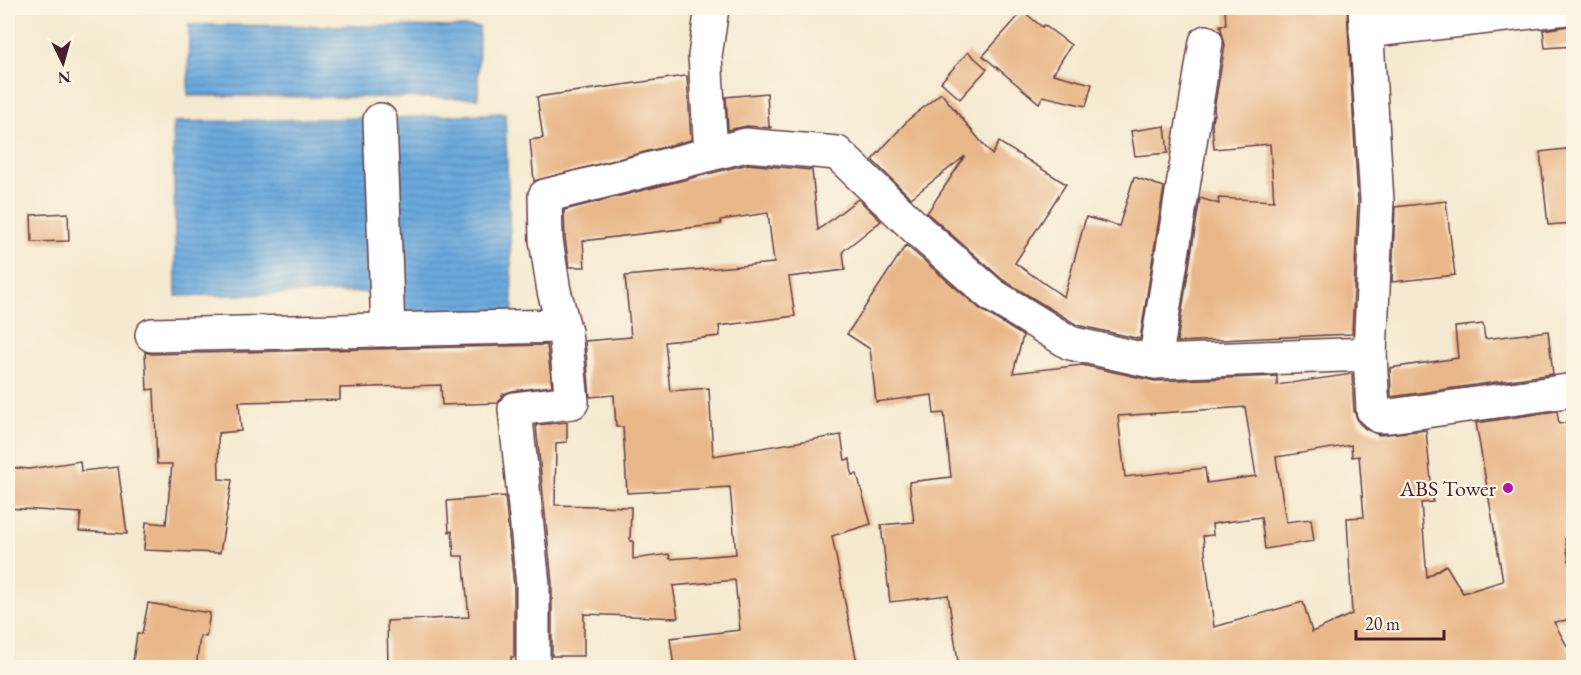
<svg xmlns="http://www.w3.org/2000/svg" width="1581" height="675" font-family="'EB Garamond',serif">
	<defs>
		<pattern id="water-rules" width="6" height="5" patternUnits="userSpaceOnUse" patternTransform="scale(1.5)"><rect width="6" height="5" fill="#6baade"/><path d="M0 2.5h6" fill="none" stroke="#5a8ab4"/></pattern>
	</defs>
	<rect width="100%" height="100%" fill="#fcf5e5"/>
	<filter id="ink" filterUnits="userSpaceOnUse"><feTurbulence type="fractalNoise" baseFrequency=".0167" numOctaves="2"/><feDisplacementMap in="SourceGraphic" scale="12" xChannelSelector="R" yChannelSelector="G"/><feConvolveMatrix kernelMatrix="1 2 1 2 8 2 1 2 1" color-interpolation-filters="sRGB"/></filter>
	<filter id="wash" filterUnits="userSpaceOnUse"><feTurbulence type="fractalNoise" baseFrequency=".008" numOctaves="4" result="noise"/><feDisplacementMap in="SourceGraphic" scale="24" xChannelSelector="R" yChannelSelector="G"/><feGaussianBlur stdDeviation="1.35" result="paint"/><feColorMatrix in="noise" values="0 0 0 0 0 0 0 0 0 0 0 0 0 0 0 0 0 1.4 0 .05"/><feComposite in="paint" operator="in"/></filter>
	<g filter="url(#wash)">
		<rect width="100%" height="100%" fill="#f5ead1"/>
		<g fill="url(#water-rules)" stroke="#5a6484" stroke-width="1.5">
			<polygon points="189,25 479,27 478,98 188,96"/>
			<polygon points="505,113 513,313 402,317 393,118"/>
			<polygon points="368,118 372,292 176,296 173,122"/>
		</g>
		<g id="blocks">
			<g fill="#e9b789" fill-rule="evenodd">
				<polygon points="1225,8 1347,8 1358,201 1352,334 1177,342 1200,198 1219,204 1218,198 1274,201 1270,144 1214,149 1212,125 1213,115 1215,115 1214,109 1225,45 1220,25 1226,25"/>
				<polygon points="1023,11 1042,27 1044,25 1071,45 1053,74 1092,84 1086,106 1043,96 1039,103 983,56"/>
				<polygon points="1574,25 1574,46 1545,48 1543,30"/>
				<polygon points="968,52 987,69 960,99 941,82"/>
				<polygon points="685,76 687,76 691,140 534,181 530,140 543,138 537,97"/>
				<polygon points="767,93 769,127 771,127 771,128 747,126 728,130 726,97"/>
				<polygon points="941,93 992,155 999,142 1066,184 1015,263 1064,297 1086,217 1119,226 1134,177 1164,187 1140,339 1077,325 1003,280 927,213 965,156 911,198 872,160 908,120"/>
				<polygon points="1165,126 1168,153 1135,156 1131,131"/>
				<polygon points="1574,148 1574,223 1548,225 1540,152"/>
				<polygon points="748,164 812,170 818,230 858,199 881,221 843,251 845,270 789,277 795,316 719,326 720,336 665,342 670,391 709,388 713,456 841,435 845,460 850,459 852,475 857,474 871,524 832,536 858,668 738,668 737,664 704,668 674,668 670,638 740,630 735,580 673,586 678,618 584,614 584,656 552,656 552,583 536,425 567,422 567,442 556,443 555,505 631,507 630,541 633,541 633,559 669,554 670,559 736,554 730,487 627,493 623,427 616,427 614,395 590,397 585,341 631,337 625,276 774,263 768,213 720,220 721,224 583,241 585,267 569,267 565,238 564,210"/>
				<polygon points="1446,201 1455,275 1392,282 1395,207"/>
				<polygon points="68,213 69,241 32,242 31,215"/>
				<path d="M 906,245 L 980,309 L 1023,336 L 1013,373 L 1082,365 L 1155,381 L 1277,376 L 1277,385 L 1352,374 L 1354,411 L 1359,423 L 1366,429 L 1379,435 L 1426,430 L 1433,502 L 1421,503 L 1427,577 L 1446,565 L 1463,593 L 1503,581 L 1476,423 L 1557,411 L 1559,424 L 1574,422 L 1574,538 L 1565,539 L 1574,589 L 1574,619 L 1554,622 L 1574,659 L 1574,668 L 959,668 L 948,595 L 890,602 L 881,525 L 914,522 L 909,482 L 951,477 L 944,413 L 934,414 L 932,395 L 876,402 L 870,349 L 847,334 ZM 1245,407 L 1256,476 L 1207,483 L 1205,468 L 1125,477 L 1118,416 ZM 1351,445 L 1352,457 L 1359,456 L 1364,517 L 1347,518 L 1352,614 L 1312,632 L 1303,602 L 1214,627 L 1203,536 L 1213,535 L 1212,524 L 1261,517 L 1265,549 L 1314,541 L 1311,519 L 1286,522 L 1276,457 Z"/>
				<polygon points="1483,324 1485,339 1548,331 1553,374 1391,397 1390,368 1458,358 1455,327"/>
				<polygon points="547,345 552,386 512,391 503,394 498,403 442,405 441,385 340,388 340,400 239,402 241,431 218,433 219,479 232,480 220,553 144,550 146,522 166,524 172,464 157,464 154,389 147,390 145,352 152,354"/>
				<polygon points="80,461 81,471 118,467 127,534 79,531 81,513 8,508 8,467 29,469"/>
				<polygon points="505,496 514,586 514,657 511,657 512,668 388,668 387,621 469,617 463,556 454,556 452,531 449,532 447,501"/>
				<polygon points="148,603 210,613 206,637 200,636 196,668 132,668 137,634 142,634"/>
			</g>
		</g>
	</g>
	<g filter="url(#ink)">
		<use href="#blocks" fill-opacity="0" stroke="#643d44" stroke-width="1.5"/>
		<g fill="none" stroke-linecap="round" stroke-linejoin="round">
			<defs>
				<g id="street">
					<polyline points="1365,8 1377,201 1370,354"/>
					<polyline points="1366,31 1567,8"/>
					<polyline points="380,120 388,330"/>
					<polyline points="711,153 705,56 712,8"/>
					<polyline points="152,335 563,326"/>
					<polyline points="1155,362 1206,42"/>
					<polyline points="533,668 533,585 515,409 572,402 565,332 554,291 546,240 545,196 746,145 837,153 919,231 992,295 1070,343 1155,362 1370,354 1373,410 1379,416 1390,416 1574,390"/>
				</g>
			</defs>
			<use href="#street" stroke="#643d44" stroke-width="36"/>
			<use href="#street" stroke="#fff" stroke-width="33"/>
		</g>
	</g>
	<circle fill="#b5179e" stroke="#fcf5e5" stroke-width="2" cx="1508" cy="488" r="6"/>
	<g text-anchor="middle" dominant-baseline="central" stroke-width="4.5" stroke-linejoin="round" paint-order="stroke">
		<g font-size="22" fill="#4a1f2b" stroke="#fcf5e5" text-anchor="end">
			<text x="1496" y="488">ABS Tower</text>
		</g>
	</g>
	<rect width="1581" height="675" fill="none" stroke="#fcf5e5" stroke-width="30"/>
	<g transform="translate(63 63) rotate(175)" stroke="#fcf5e5" stroke-width="4.5" paint-order="stroke">
	<path d="M0-4.5L10 22L0 15L-10 22Z" fill="#4a1f2b"/>
	<text y="-9" font-size="16" font-weight="bold" text-anchor="middle" fill="#4a1f2b">N</text>
	</g>
	<path d="M1356 630v9h88v-9" fill="none" stroke="#4a1f2b" stroke-width="3"/>
	<text x="1365" y="630" font-size="18" fill="#4a1f2b" stroke="#fcf5e5" stroke-width="4.5" paint-order="stroke">20 m</text>
</svg>
